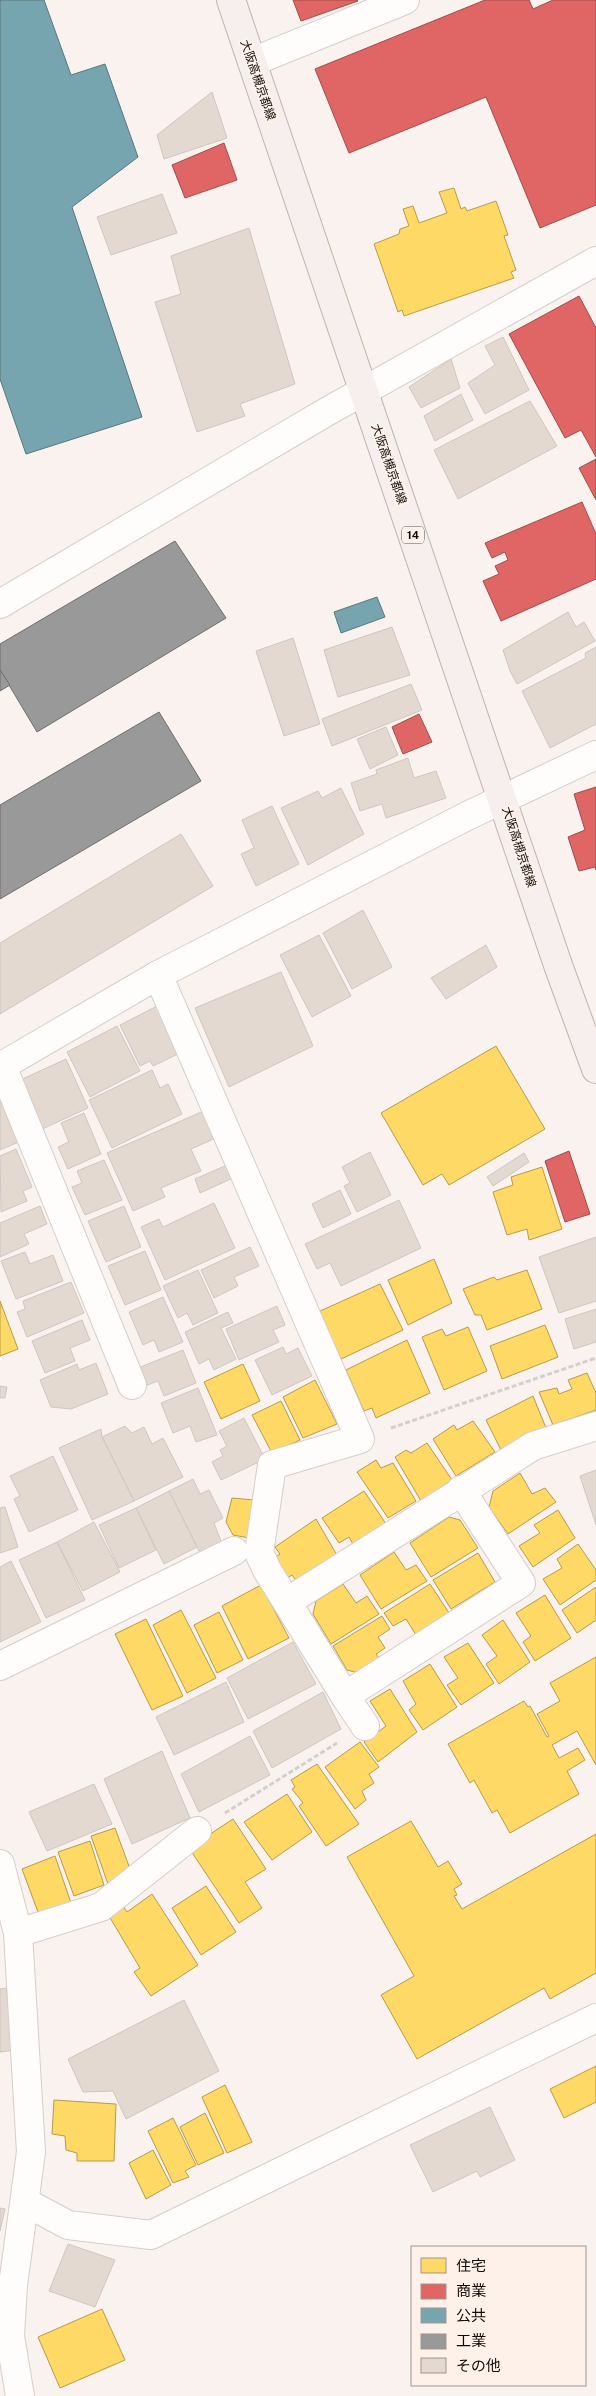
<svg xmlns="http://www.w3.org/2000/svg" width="596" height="2396" font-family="'Public Sans','Noto Sans JP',sans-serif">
	<rect width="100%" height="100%" fill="#f9f2ee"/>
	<g fill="#ffd966" stroke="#b89b4a">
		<polygon points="454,188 461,209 465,207 467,211 496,201 508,235 504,236 516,270 511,272 514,278 404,316 402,310 398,312 374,244 399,234 400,229 409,226 403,209 413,206 419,223 447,213 439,192"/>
		<polygon points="496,1046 545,1129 449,1185 442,1174 423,1185 381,1113"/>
		<polygon points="542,1167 562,1229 529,1240 527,1229 507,1235 493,1192 513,1185 511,1177"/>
		<polygon points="434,1259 452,1303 408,1325 388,1280"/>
		<polygon points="527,1270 542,1309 487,1330 481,1315 475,1315 463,1289 494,1277 497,1280"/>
		<polygon points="380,1284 403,1330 341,1359 318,1312"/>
		<polygon points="0,1301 18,1349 0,1356"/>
		<polygon points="545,1325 558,1357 502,1379 490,1346"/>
		<polygon points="468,1327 487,1371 444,1390 422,1337 442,1329 446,1336"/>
		<polygon points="407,1340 430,1393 376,1418 372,1408 364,1411 346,1370"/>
		<polygon points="243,1364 260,1401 221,1419 204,1382"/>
		<polygon points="587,1373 596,1393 596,1410 553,1425 539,1392 557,1388 559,1394 572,1389 568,1380"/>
		<polygon points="315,1380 337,1424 303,1438 283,1397"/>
		<polygon points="533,1396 546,1428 501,1450 486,1420"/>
		<polygon points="281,1401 300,1440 272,1453 252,1415"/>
		<polygon points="473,1421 495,1452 456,1476 433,1439 454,1425 457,1430"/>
		<polygon points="427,1443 452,1480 421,1501 395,1457 406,1450 411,1453"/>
		<polygon points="376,1460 381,1468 393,1463 416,1501 388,1518 357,1472"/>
		<polygon points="520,1473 532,1494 545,1488 556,1502 508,1534 489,1507 493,1491"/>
		<polygon points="364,1491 386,1524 354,1546 349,1537 339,1543 322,1518"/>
		<polygon points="232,1498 254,1500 249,1538 233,1535 226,1522"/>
		<polygon points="558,1510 575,1538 533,1567 519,1546 540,1533 534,1525"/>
		<polygon points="449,1517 460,1520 478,1548 431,1577 410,1543"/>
		<polygon points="316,1519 338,1557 298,1583 292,1575 285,1579 273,1559 280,1554 275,1547"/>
		<polygon points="578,1544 596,1570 596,1580 560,1605 543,1579 562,1568 557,1559"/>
		<polygon points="394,1552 406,1570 416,1565 427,1581 381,1609 360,1575"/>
		<polygon points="478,1553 495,1582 451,1609 433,1580"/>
		<polygon points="343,1584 356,1603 367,1596 379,1614 331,1644 313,1614 316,1601"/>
		<polygon points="430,1584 451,1616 418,1638 406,1619 393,1626 384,1613"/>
		<polygon points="261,1585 289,1638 248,1659 222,1606"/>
		<polygon points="596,1587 596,1620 577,1633 562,1610"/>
		<polygon points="545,1595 571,1638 535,1661 523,1642 531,1636 516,1613"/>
		<polygon points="181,1610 216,1678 187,1693 153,1625"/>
		<polygon points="219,1612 243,1660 217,1673 194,1625"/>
		<polygon points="382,1616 390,1629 378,1637 385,1648 376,1654 381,1661 362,1674 347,1670 333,1646"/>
		<polygon points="146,1619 183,1696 152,1710 115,1634"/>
		<polygon points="503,1620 530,1662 499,1684 486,1664 497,1656 482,1635"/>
		<polygon points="468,1643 494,1683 461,1705 447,1685 458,1678 444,1657"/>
		<polygon points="596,1657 596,1765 577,1731 552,1745 559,1758 578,1748 585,1760 567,1771 579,1794 510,1833 497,1810 492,1813 474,1780 470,1783 448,1744 524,1701 528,1707 530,1706 547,1737 549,1736 537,1714 560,1701 550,1683"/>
		<polygon points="430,1664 457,1707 423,1730 409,1710 416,1704 403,1681"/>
		<polygon points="390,1689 417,1732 378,1762 364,1742 386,1726 370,1701"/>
		<polygon points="360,1742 379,1767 369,1774 374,1783 362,1791 366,1800 355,1809 325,1767"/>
		<polygon points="317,1764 359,1824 326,1846 299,1806 303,1803 292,1789 295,1787 291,1780"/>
		<polygon points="287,1794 312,1832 272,1860 244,1822"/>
		<polygon points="233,1819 266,1869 245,1882 262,1908 239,1923 189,1848"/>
		<polygon points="411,1821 438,1867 448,1861 462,1884 454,1889 457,1895 454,1896 462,1909 596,1834 596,1973 550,1999 544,1988 417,2059 381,1995 414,1976 347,1857"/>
		<polygon points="115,1828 130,1869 124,1871 127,1877 108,1884 91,1836"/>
		<polygon points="90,1841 104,1885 74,1896 58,1852"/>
		<polygon points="55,1856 71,1903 46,1914 38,1912 22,1869"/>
		<polygon points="206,1886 236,1932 201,1955 172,1908"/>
		<polygon points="152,1894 198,1965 151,1996 134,1972 140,1968 109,1916 123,1906 127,1912"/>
		<polygon points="596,2066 596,2102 564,2118 550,2089"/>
		<polygon points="225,2085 252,2142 227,2153 202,2097"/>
		<polygon points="54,2100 116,2104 114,2161 77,2161 77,2153 66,2150 65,2136 52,2134"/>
		<polygon points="205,2113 224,2153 198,2165 180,2127"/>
		<polygon points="173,2118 196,2165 185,2171 189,2177 173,2183 148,2131"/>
		<polygon points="153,2150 171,2185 146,2199 129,2163"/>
		<polygon points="102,2309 125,2360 60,2388 38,2337"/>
	</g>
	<g fill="#e06666" stroke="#a24b4a">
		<polygon points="293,0 357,0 358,1 301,21"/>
		<polygon points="485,0 529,0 533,9 553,0 596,0 596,205 540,228 486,97 349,153 315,69"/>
		<polygon points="224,143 237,180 185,198 172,165"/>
		<polygon points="579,296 596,328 596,457 581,430 565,438 509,334"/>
		<polygon points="596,459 596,500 579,468"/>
		<polygon points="582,502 596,534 596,579 501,621 483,581 499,574 495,566 508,560 505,552 492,558 485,543"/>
		<polygon points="419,714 432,742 403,754 392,727"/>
		<polygon points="596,787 596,870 595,867 579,871 568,837 585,830 574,794"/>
		<polygon points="569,1151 590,1214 565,1222 545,1161"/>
	</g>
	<g fill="#76a5af" stroke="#58777d">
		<polygon points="0,0 44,0 71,75 105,64 138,157 72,207 142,417 26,454 0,379"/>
		<polygon points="377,597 385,617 341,633 334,612"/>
	</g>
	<g fill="#999" stroke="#706e6d">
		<polygon points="175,541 226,618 37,732 0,670 0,644"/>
		<polygon points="0,670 10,685 0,691"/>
		<polygon points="159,712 201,781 0,899 0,805"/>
	</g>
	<g fill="#e4d9d1" stroke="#cdc6c2">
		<polygon points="212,92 227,138 164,159 157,135"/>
		<polygon points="162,194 177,233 111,255 97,217"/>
		<polygon points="249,228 295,384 240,404 245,416 197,432 155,302 181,294 171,256"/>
		<polygon points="503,337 529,390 485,414 468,383 495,365 485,346"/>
		<polygon points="451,359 460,388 421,408 409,387"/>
		<polygon points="461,394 473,420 435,441 424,416"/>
		<polygon points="530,401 557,446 458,499 434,450"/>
		<polygon points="568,612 576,627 584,622 595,641 517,684 510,671 503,650"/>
		<polygon points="392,627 410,675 338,697 324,650"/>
		<polygon points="293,638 320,724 284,736 256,651"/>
		<polygon points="596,647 596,724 550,748 522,691 586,658 585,653"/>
		<polygon points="411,684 422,710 332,746 322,719"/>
		<polygon points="386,727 398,755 370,769 357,739"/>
		<polygon points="408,758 414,778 436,771 446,798 386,818 382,804 360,811 351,783 377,774 376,770"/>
		<polygon points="341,788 364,834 308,865 281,808 318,791 322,798"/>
		<polygon points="272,806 299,864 256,886 241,854 254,848 242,820"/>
		<polygon points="181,834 213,886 0,1014 0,943"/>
		<polygon points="363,910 392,967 352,989 323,933"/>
		<polygon points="319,935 351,996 312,1017 280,955"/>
		<polygon points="486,945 497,967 446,999 431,978"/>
		<polygon points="281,972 313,1046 229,1087 195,1008"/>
		<polygon points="161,1004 184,1051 153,1066 150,1061 140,1066 120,1025"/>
		<polygon points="117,1026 140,1071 90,1097 67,1052"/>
		<polygon points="66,1059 88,1108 38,1131 16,1082"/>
		<polygon points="152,1070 160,1088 168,1084 182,1114 112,1148 89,1100"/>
		<polygon points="0,1098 10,1124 14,1123 21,1141 0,1150"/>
		<polygon points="206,1110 218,1137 191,1149 201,1171 161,1188 165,1197 133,1211 107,1153"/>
		<polygon points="84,1113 101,1154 68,1169 58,1147 69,1142 61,1123"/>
		<polygon points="16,1149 32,1187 23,1191 27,1201 1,1212 0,1156"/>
		<polygon points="370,1152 391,1195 357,1212 344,1186 350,1183 342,1167"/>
		<polygon points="524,1153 529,1162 493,1186 487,1177"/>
		<polygon points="104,1160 122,1200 85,1215 72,1187 82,1183 77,1171"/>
		<polygon points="227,1165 233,1178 200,1193 195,1179"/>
		<polygon points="340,1190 351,1214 323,1228 312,1204"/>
		<polygon points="399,1200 421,1248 341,1286 330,1263 317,1269 305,1244"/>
		<polygon points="214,1203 235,1248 165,1280 141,1227 159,1219 163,1227"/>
		<polygon points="40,1206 47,1224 24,1234 29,1244 0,1257 0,1223"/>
		<polygon points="124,1206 141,1247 106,1262 88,1221"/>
		<polygon points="596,1237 596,1301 559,1313 539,1257"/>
		<polygon points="250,1247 259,1266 234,1277 238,1286 214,1298 201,1270"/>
		<polygon points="145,1251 161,1290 125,1305 108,1266"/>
		<polygon points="25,1252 30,1264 53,1255 63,1281 16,1299 1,1261"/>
		<polygon points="198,1270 218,1313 193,1325 187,1313 178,1318 163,1286"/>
		<polygon points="71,1282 84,1313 27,1337 17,1312 25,1309 23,1301"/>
		<polygon points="163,1297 183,1342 159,1352 154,1340 143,1345 129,1312"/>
		<polygon points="277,1306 285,1325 273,1330 279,1342 239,1360 226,1329"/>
		<polygon points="596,1309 596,1342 574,1349 565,1319"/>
		<polygon points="228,1312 233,1323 221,1328 236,1359 214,1370 209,1359 199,1364 185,1332"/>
		<polygon points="82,1320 90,1340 70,1348 75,1361 45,1373 32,1341"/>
		<polygon points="283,1347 286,1354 298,1348 312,1376 272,1395 255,1360"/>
		<polygon points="183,1350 196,1383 164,1396 158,1381 145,1386 138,1368"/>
		<polygon points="96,1363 108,1394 71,1409 51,1407 40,1380 77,1364 79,1370"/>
		<polygon points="0,1386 7,1387 5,1398 0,1398"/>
		<polygon points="198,1388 217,1435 196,1442 190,1426 173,1433 161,1403"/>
		<polygon points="244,1418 265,1459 221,1480 212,1462 223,1456 220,1450 227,1446 219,1431"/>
		<polygon points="125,1426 132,1433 144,1427 152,1444 163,1438 183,1477 134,1501 102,1437"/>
		<polygon points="101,1429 102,1437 134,1501 92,1520 59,1448"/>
		<polygon points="53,1456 78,1510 29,1532 14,1499 20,1496 10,1476"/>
		<polygon points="596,1470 596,1525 580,1476"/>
		<polygon points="193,1479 200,1494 209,1490 223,1518 214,1523 224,1549 203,1559 169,1491"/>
		<polygon points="169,1491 197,1547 164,1564 136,1508"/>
		<polygon points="5,1507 18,1547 0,1553 0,1508"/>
		<polygon points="136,1508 156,1550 119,1568 99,1525"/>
		<polygon points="94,1522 120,1572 83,1591 57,1542"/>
		<polygon points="57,1542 85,1600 46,1618 19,1560"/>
		<polygon points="11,1561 41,1622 0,1642 0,1567"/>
		<polygon points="293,1642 316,1684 248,1719 227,1678"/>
		<polygon points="226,1682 244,1722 174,1755 156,1717"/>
		<polygon points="323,1692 341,1729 272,1768 253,1731"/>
		<polygon points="250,1736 270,1775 199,1812 181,1774"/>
		<polygon points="162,1751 190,1818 132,1844 104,1779"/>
		<polygon points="94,1784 112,1824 47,1851 29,1812"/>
		<polygon points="6,1988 15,2050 0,2052 0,1989"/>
		<polygon points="184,2000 219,2071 126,2119 113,2091 83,2092 68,2059"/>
		<polygon points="490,2107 515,2160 480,2177 477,2171 433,2192 410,2145"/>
		<polygon points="0,2208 5,2209 0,2231"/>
		<polygon points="68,2244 115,2260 95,2307 49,2291"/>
	</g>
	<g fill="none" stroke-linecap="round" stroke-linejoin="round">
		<defs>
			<g id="minor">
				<polyline points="252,62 405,0"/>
				<polyline points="0,604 328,411 596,261"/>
				<polyline points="158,975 360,1439 272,1465 259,1553 267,1570 345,1696"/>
				<polyline points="2,1066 132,1385"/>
				<polyline points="0,1067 158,975 467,816 596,755"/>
				<polyline points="287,1602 533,1446 596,1426"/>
				<polyline points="0,1666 234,1551"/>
				<polyline points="365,1726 345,1696 521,1583 461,1490"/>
				<polyline points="0,1864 18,1933 31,2152 13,2285 10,2336 20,2396"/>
				<polyline points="18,1933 101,1907 197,1831"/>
				<polyline points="25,2202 68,2225 151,2235 596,2018"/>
			</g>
			<polyline id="major" points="231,0 558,965 596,1069"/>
		</defs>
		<use href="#minor" stroke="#d5ceca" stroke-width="30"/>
		<use href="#major" stroke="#c1b2ae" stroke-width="30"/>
		<g stroke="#d2d0cf" stroke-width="3" stroke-dasharray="5 2.5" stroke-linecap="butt">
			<polyline points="391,1428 596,1358"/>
			<polyline points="225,1813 337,1743"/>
		</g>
		<use href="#minor" stroke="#fefdfc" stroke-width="28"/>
		<use href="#major" stroke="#f7efed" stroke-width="28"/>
	</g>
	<g text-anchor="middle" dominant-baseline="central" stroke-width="5" stroke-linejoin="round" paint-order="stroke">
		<rect fill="#fdf1ea" stroke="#58504b" stroke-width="1" x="402" y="526.5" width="22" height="17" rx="4"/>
		<g font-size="11" font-weight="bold" fill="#110b07">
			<text x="413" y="535">14</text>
		</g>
		<g font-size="12" fill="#110b07" stroke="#fdf1ea">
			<text transform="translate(258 80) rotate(71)">大阪高槻京都線</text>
			<text transform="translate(389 464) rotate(71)">大阪高槻京都線</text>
			<text transform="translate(519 847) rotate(72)">大阪高槻京都線</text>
		</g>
	</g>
	<rect x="411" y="2246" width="175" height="140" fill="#fdf1ea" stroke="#9f958f"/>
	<rect x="421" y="2258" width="25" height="15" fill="#ffd966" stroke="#9f958f"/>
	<text x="456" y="2271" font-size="15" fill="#110b07">住宅</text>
	<rect x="421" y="2284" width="25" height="15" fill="#e06666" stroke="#9f958f"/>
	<text x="456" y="2296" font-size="15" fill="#110b07">商業</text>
	<rect x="421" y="2308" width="25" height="15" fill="#76a5af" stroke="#9f958f"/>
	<text x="456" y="2321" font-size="15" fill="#110b07">公共</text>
	<rect x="421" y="2334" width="25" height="15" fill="#999999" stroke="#9f958f"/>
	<text x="456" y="2346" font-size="15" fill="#110b07">工業</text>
	<rect x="421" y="2358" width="25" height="15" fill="#e4d9d1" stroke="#9f958f"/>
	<text x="456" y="2371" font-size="15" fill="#110b07">その他</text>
</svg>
